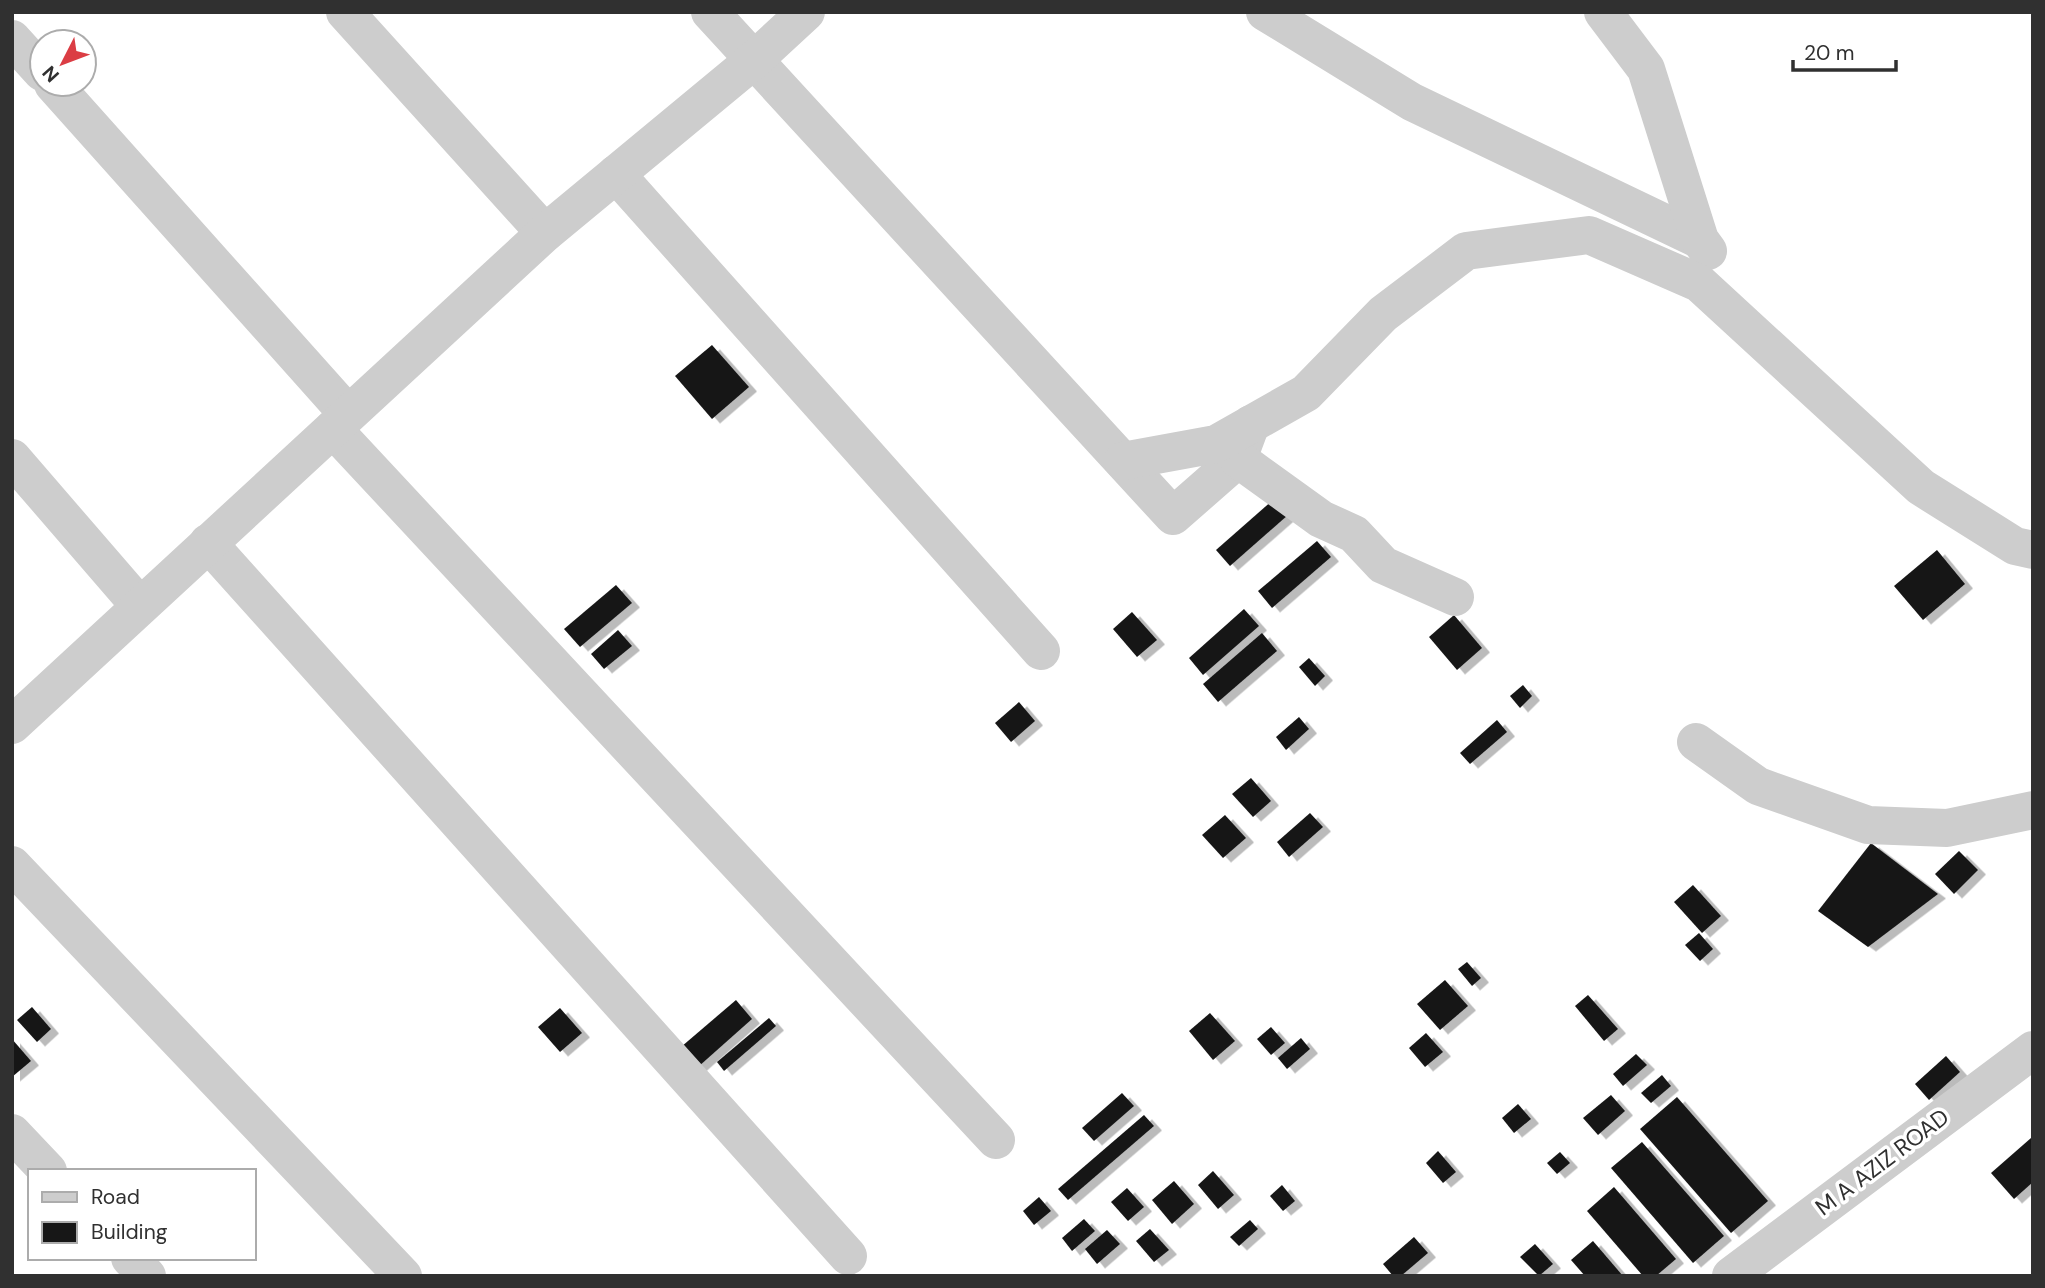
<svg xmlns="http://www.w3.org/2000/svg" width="2045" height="1288" font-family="'DM Sans',sans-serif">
	<defs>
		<filter id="shadow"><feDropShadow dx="8" dy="4.5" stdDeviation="0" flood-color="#0004"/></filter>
	</defs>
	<rect width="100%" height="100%" fill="#fff"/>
	<g fill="#171717" filter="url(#shadow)">
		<polygon points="712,345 749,387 712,419 675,376"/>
		<polygon points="1274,499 1288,515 1230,566 1216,550"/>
		<polygon points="1317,541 1331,557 1272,608 1258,591"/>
		<polygon points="1937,550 1965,584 1923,620 1894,586"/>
		<polygon points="616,585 632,603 580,647 564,629"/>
		<polygon points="1244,609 1259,626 1203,675 1189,658"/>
		<polygon points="1132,612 1157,640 1137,657 1113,629"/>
		<polygon points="1454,615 1482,648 1457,670 1429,637"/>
		<polygon points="618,630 632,646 604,669 591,654"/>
		<polygon points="1262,633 1277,651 1218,702 1203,684"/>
		<polygon points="1309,658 1325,676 1315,686 1299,667"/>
		<polygon points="1523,685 1532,696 1520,708 1510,696"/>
		<polygon points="1019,702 1035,721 1011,742 995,723"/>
		<polygon points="1299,717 1309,729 1286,750 1276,737"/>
		<polygon points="1497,720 1507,732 1470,764 1460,753"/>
		<polygon points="1251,778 1271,801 1253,817 1232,794"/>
		<polygon points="1310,813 1323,827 1289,857 1277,842"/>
		<polygon points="1225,815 1246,838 1223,858 1202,835"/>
		<polygon points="1871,843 1938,894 1868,947 1818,911"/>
		<polygon points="1959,851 1978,870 1954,894 1935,874"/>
		<polygon points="1693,885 1721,916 1702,933 1674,902"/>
		<polygon points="1699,933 1713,949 1700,961 1685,945"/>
		<polygon points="1467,962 1481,978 1472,986 1458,969"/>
		<polygon points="1445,980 1468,1006 1440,1030 1417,1004"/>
		<polygon points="1588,995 1618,1029 1604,1041 1575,1006"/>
		<polygon points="736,1000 752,1019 698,1067 681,1047"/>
		<polygon points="32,1007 51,1029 37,1042 17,1020"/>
		<polygon points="560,1008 582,1033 560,1052 538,1027"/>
		<polygon points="1210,1013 1235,1041 1213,1060 1189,1031"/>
		<polygon points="769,1018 776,1026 724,1071 717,1062"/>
		<polygon points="1271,1027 1285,1043 1271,1055 1257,1039"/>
		<polygon points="1426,1033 1443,1052 1425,1067 1409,1048"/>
		<polygon points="1301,1038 1310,1049 1287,1069 1278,1058"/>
		<polygon points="12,1039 31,1061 12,1077"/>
		<polygon points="1636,1054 1647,1065 1623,1086 1613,1074"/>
		<polygon points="1946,1056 1960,1072 1929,1100 1915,1084"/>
		<polygon points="1662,1075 1671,1086 1651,1103 1641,1093"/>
		<polygon points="1122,1093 1134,1106 1094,1141 1082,1128"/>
		<polygon points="1611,1095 1625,1111 1598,1135 1583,1118"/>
		<polygon points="1677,1097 1768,1201 1731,1233 1640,1129"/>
		<polygon points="1518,1104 1531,1119 1514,1133 1502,1118"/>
		<polygon points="1144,1115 1154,1126 1068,1200 1058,1189"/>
		<polygon points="2031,1138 2033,1182 2014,1199 1991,1173"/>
		<polygon points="1642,1142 1724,1236 1693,1263 1611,1168"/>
		<polygon points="1438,1151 1456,1172 1443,1183 1426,1163"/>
		<polygon points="1560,1152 1570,1163 1557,1174 1547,1163"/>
		<polygon points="1213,1171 1234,1195 1218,1209 1198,1185"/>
		<polygon points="1174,1181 1194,1204 1172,1224 1152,1200"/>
		<polygon points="1282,1185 1295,1201 1283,1211 1270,1196"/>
		<polygon points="1614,1187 1676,1259 1656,1276 1643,1276 1587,1211"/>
		<polygon points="1127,1188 1144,1207 1128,1221 1111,1202"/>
		<polygon points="1039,1197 1051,1211 1034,1225 1023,1211"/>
		<polygon points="1084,1219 1095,1231 1072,1251 1062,1238"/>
		<polygon points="1250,1220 1258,1229 1239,1246 1230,1237"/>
		<polygon points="1150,1229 1169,1250 1154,1262 1136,1241"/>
		<polygon points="1107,1230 1120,1244 1097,1264 1085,1249"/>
		<polygon points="1414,1237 1428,1253 1401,1276 1393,1276 1383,1264"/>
		<polygon points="1593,1241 1623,1276 1585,1276 1571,1260"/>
		<polygon points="1535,1244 1553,1264 1539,1276 1520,1257"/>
	</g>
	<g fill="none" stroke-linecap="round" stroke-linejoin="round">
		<g stroke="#cdcdcd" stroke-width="38">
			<polyline points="345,12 545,233"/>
			<polyline points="710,12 1173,516 1238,459 1251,424"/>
			<polyline points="1265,12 1412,102 1700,240"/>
			<polyline points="1603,12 1646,69 1700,240 1708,251"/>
			<polyline points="12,39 42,72"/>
			<polyline points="53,84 348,414"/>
			<polyline points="616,174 1041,651"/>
			<polyline points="333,429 996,1140"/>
			<polyline points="12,458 139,605"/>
			<polyline points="1238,459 1321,519 1354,534 1383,565 1455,597"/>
			<polyline points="1123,461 1216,444 1306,393 1383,314 1466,251 1589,235 1699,283 1921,487 2015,546 2033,550"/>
			<polyline points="208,543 848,1256"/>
			<polyline points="12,725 545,233 754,60 806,12"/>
			<polyline points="1696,742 1758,786 1868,825 1947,828 2033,810"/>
			<polyline points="12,865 403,1276"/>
			<polyline points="12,1133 48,1171"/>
			<polyline points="130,1258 147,1276"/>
			<polyline points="1731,1276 2033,1050"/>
		</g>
	</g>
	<g text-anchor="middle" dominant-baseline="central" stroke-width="7" stroke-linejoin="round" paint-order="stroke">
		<g font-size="23" fill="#303030" stroke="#fff">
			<text transform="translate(1882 1162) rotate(-37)">M A AZIZ ROAD</text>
		</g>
	</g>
	<rect width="2045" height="1288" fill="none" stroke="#303030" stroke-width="28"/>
	<rect x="28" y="1169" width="228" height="91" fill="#ffffff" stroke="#acacac" stroke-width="2"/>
	<rect x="42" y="1192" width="35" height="10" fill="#cdcdcd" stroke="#acacac" stroke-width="2"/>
	<text x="91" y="1204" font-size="21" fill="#303030">Road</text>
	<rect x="42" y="1222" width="35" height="21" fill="#171717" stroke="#acacac" stroke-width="2"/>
	<text x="91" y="1239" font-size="21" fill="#303030">Building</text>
	<g transform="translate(63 63) rotate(228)"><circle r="33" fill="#ffffff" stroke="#acacac" stroke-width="2"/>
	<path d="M0-5L12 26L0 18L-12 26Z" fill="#db3d44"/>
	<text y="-10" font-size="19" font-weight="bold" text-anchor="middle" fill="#303030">N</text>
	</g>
	<path d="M1793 60v10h103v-10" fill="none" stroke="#303030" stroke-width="3.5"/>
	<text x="1804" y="60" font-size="21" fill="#303030" stroke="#ffffff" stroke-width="5" paint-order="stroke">20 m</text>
</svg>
